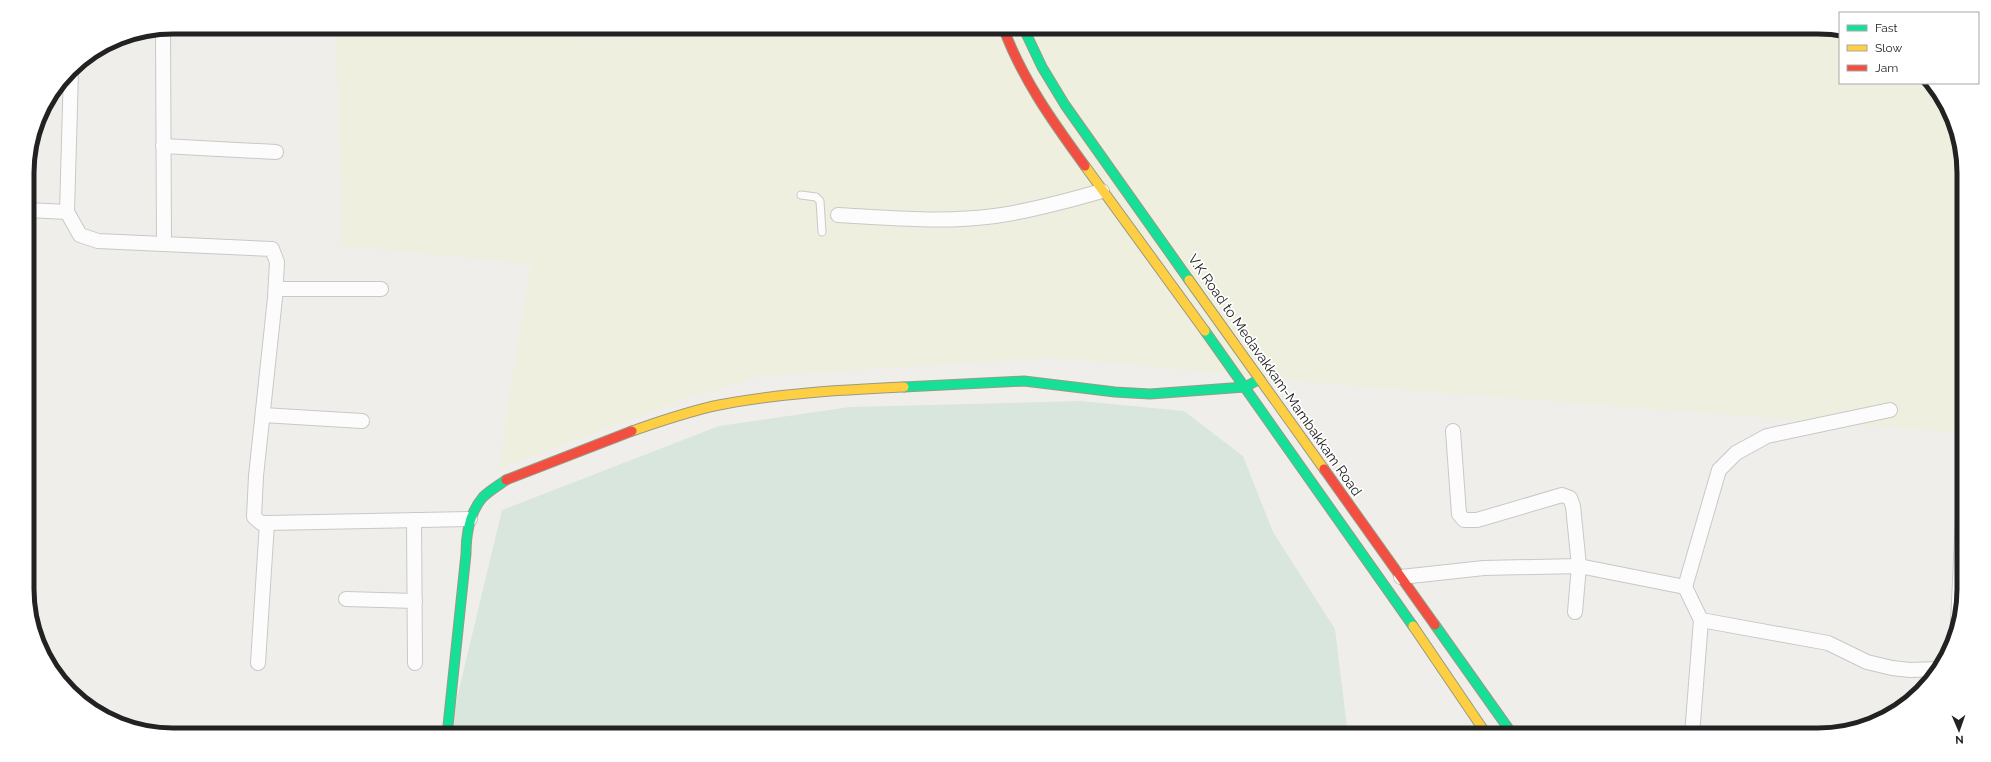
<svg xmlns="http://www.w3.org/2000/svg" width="1991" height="762" font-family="Raleway,sans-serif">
	<rect width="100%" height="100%" fill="#f0eeeb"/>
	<polygon fill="#efefdf" points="336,27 572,27 573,39 972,27 1818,27 1840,31 1840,83 1933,83 1963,154 1964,426 1950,432 1352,386 1056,358 764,376 687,398 498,469 531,264 342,246"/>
	<polygon fill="#d9e6de" points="1081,401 1184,411 1243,456 1273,532 1335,629 1348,735 448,735 502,510 719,426 850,407"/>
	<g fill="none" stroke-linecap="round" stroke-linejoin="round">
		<defs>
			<polyline id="lane" points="801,195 816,197 820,201 822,232"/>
			<g id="street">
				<polyline points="163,29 164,244"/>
				<polyline points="163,146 276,152"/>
				<polyline points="28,210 67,212 71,71"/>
				<polyline points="67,212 80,235 98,241 272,249 277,262 275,298 256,476 254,517 261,523 267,523 258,663"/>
				<path d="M 838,215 C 890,218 943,223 995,216 C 1031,211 1067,201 1102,191"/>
				<polyline points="276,289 381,289"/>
				<polyline points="263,415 362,421"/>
				<polyline points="1453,431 1459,514 1464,520 1477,520 1562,495 1570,498 1573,506 1579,566 1575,612"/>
				<polyline points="414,520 415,663"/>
				<polyline points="267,523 470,519"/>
				<polyline points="1401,577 1484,568 1579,566 1685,587 1701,620 1828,643 1867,662 1892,668 1910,670 1939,669"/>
				<polyline points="1685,587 1719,470 1736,453 1767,436 1890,410"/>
				<polyline points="346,599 415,601"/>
				<polyline points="1958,624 1964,495"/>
				<polyline points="1692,735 1701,620"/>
			</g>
			<g id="fast">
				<polyline points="1023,27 1042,67 1065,105 1189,280"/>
				<polyline points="1205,331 1413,626"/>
				<polyline points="904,387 1024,381 1115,392 1150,394 1245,387 1260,379"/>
				<polyline points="1435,625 1513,735"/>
				<path d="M 447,735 L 466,554 C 466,534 469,513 483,497 C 489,491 499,485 506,480"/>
			</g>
			<g id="slow">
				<polyline points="1085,166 1205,331"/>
				<polyline points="1189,280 1324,469"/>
				<path d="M 632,431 C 661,421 689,411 719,405 C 780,393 843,390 904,387"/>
				<polyline points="1413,626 1487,735"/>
			</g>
			<g id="jam">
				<path d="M 1003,27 C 1022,79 1053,122 1085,166"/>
				<polyline points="1324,469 1435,625"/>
				<polyline points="506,480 632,431"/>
			</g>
		</defs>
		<use href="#lane" stroke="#c9c8c7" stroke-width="9"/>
		<use href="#street" stroke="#c9c8c7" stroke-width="16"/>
		<use href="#fast" stroke="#999a82" stroke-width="11"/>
		<use href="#slow" stroke="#999a82" stroke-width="11"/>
		<use href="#jam" stroke="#999a82" stroke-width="11"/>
		<use href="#lane" stroke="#fdfcfc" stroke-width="7"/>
		<use href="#street" stroke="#fdfcfc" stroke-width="14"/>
		<use href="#fast" stroke="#16e098" stroke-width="9"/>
		<use href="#slow" stroke="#ffcf43" stroke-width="9"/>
		<use href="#jam" stroke="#f24e42" stroke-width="9"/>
	</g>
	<g text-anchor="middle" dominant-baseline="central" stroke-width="3.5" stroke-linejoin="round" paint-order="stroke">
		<g font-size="14" fill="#222" stroke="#fff">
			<text transform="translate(1275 375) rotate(55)">V.K Road to Medavakkam-Mambakkam Road</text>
		</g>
	</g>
	<path d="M0 0H1991V762H0ZM173 34H1818A139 139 0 0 1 1957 173V589A139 139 0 0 1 1818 728H173A139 139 0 0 1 34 589V173A139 139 0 0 1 173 34Z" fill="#fff" fill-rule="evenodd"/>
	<path fill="none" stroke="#222" stroke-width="5" d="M173 34H1818A139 139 0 0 1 1957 173V589A139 139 0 0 1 1818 728H173A139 139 0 0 1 34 589V173A139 139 0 0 1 173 34Z"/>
	<rect x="1839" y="12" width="140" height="72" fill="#ffffff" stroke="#a7a7a7"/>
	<rect x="1847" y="25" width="20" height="6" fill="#16e098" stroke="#a7a7a7"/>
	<text x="1875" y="32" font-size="12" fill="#222222">Fast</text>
	<rect x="1847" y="45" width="20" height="6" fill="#ffcf43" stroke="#a7a7a7"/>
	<text x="1875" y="52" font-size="12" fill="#222222">Slow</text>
	<rect x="1847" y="65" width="20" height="6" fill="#f24e42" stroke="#a7a7a7"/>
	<text x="1875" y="72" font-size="12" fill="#222222">Jam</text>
	<g transform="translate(1959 730) rotate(178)" stroke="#ffffff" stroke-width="3" paint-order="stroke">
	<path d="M0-3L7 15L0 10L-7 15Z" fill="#222222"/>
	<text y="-6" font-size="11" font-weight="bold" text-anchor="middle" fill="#222222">N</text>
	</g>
</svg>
